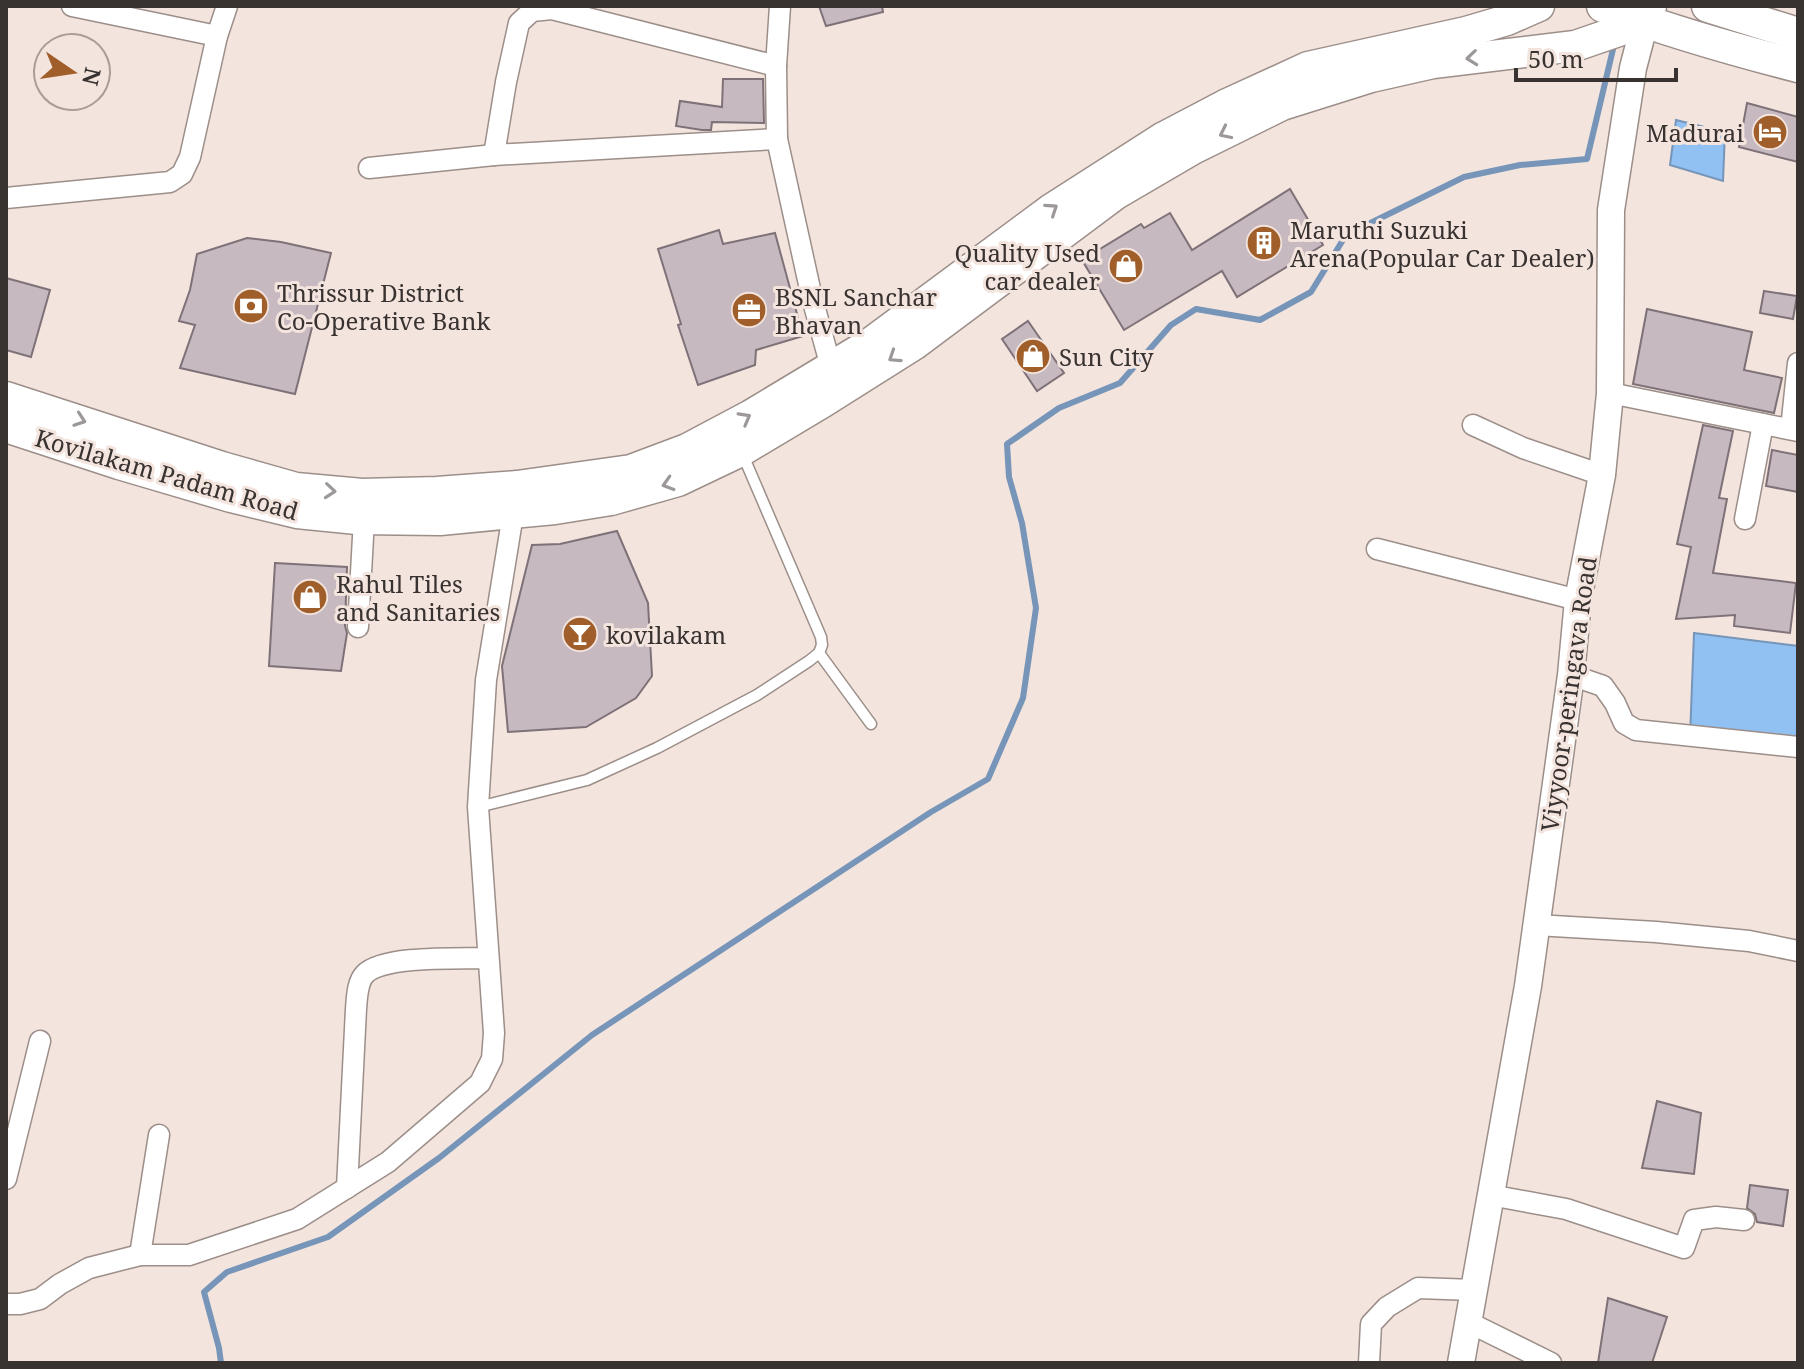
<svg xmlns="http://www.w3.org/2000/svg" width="1804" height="1369" font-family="'Noto Serif',serif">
	<rect width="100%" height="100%" fill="#f3e4de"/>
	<g fill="#91c0f2" stroke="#7695b8" stroke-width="2">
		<polygon points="1676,120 1725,132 1723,181 1670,165"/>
		<polygon points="1694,633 1798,646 1798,738 1690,737"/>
	</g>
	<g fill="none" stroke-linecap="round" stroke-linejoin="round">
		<polyline stroke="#7695b8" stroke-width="6" points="221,1363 219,1348 204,1292 227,1272 328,1237 439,1158 592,1035 931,812 988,779 1023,698 1036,608 1022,523 1009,477 1007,444 1059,408 1120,383 1171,325 1196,309 1260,320 1311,292 1346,235 1464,177 1520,165 1587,159 1614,45"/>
	</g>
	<g fill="#c7b9c0" stroke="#7e7177" stroke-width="2">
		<polygon points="819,6 882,6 883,12 826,26"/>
		<polygon points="723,79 763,79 764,123 712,122 711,130 702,130 676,126 680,101 722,107"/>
		<polygon points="1747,103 1798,117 1798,162 1739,147"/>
		<polygon points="1290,189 1323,245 1237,297 1222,271 1124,330 1082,260 1141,224 1144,228 1170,213 1192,250"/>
		<polygon points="719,230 723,244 775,233 803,336 756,350 755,365 698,385 678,325 681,324 658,249"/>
		<polygon points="247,238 281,242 331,253 295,394 180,368 195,325 179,321 190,290 197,254"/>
		<polygon points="6,278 50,290 31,357 6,350"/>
		<polygon points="1764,291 1797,296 1793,319 1760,313"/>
		<polygon points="1647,309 1752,332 1744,370 1782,378 1774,413 1633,384"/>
		<polygon points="1028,321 1064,373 1037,391 1002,339"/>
		<polygon points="1703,425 1733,431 1719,498 1727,499 1713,573 1796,583 1790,633 1734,626 1735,615 1676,619 1691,547 1677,544"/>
		<polygon points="1772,450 1798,455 1798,492 1766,486"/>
		<polygon points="617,531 648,603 652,676 636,698 586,727 508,732 502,666 532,545 560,544"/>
		<polygon points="275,563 347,567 345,626 347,633 341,671 269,666"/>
		<polygon points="1657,1101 1701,1113 1694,1174 1642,1168"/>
		<polygon points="1750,1185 1788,1190 1783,1226 1757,1222 1755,1214 1747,1208"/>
		<polygon points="1608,1298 1667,1317 1652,1363 1598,1363"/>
	</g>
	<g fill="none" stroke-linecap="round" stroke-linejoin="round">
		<defs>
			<g id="service">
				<polyline points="819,653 871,724"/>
				<polyline points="478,807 587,780 657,748 757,695 809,661 819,653 822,645 821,637 742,453"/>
			</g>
			<g id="minor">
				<polyline points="780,6 776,66 777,139 812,298 831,367 836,374"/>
				<polyline points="217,36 227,6"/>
				<polyline points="776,66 552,9 532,11 519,23 506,82 494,155 777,139"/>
				<polyline points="369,168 494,155"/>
				<polyline points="6,198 170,182 182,174 190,157 217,36 72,6"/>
				<polyline points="1610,393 1798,431"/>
				<polyline points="1473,425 1523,448 1602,475"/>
				<polyline points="1791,429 1798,363"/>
				<polyline points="1745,519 1763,424"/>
				<polyline points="1377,549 1578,600"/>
				<polyline points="358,627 364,519"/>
				<polyline points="1571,675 1603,686 1615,703 1624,723 1636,730 1798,747"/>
				<polyline points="1536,925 1656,932 1749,941 1798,951"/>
				<polyline points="6,1179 40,1041"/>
				<path d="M 347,1188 L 356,1009 C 357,998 357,982 365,974 C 384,955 460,959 488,958"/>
				<polyline points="1490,1195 1566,1209 1684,1248 1694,1220 1716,1217 1744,1220"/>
				<polyline points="140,1255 159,1135"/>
				<polyline points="6,1304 20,1304 40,1299 60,1284 89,1268 140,1255 189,1255 297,1219 388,1162 480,1083 492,1059 494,1033 478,807 486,680 515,502"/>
				<polyline points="1468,1322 1551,1363"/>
				<polyline points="1369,1363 1371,1324 1387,1307 1418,1288 1474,1290"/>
			</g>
			<polyline id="tertiary" points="1461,1363 1528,986 1571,675 1578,600 1602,475 1610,393 1611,210 1633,68 1645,22"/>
			<g id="secondary">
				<polyline points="6,397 222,467 296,488 362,494 437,492 517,486 631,470 687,449 751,415 869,344 1050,210 1164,137 1225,105 1308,67 1466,32 1507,20 1539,6"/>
				<polyline points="6,427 119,464 231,497 297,513 357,519 440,520 555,509 611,500 678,481 741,451 823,402 915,344 1116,194 1193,149 1282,105 1371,77 1433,63 1575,46 1645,22 1651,6"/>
			</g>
			<g id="primary">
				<path d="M 1603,6 C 1667,31 1732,49 1798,66"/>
				<polyline points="1708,6 1798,34"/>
			</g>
		</defs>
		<use href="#service" stroke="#9c8e89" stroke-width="13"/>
		<use href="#minor" stroke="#9c8e89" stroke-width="23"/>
		<use href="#tertiary" stroke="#9c8e89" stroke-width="29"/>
		<use href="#secondary" stroke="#9c8e89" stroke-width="33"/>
		<use href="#primary" stroke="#9c8e89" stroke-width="35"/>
		<use href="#service" stroke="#fff" stroke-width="10"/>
		<use href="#minor" stroke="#fff" stroke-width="20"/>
		<use href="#tertiary" stroke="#fff" stroke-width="26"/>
		<use href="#secondary" stroke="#fff" stroke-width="30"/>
		<use href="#primary" stroke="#fff" stroke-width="32"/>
	</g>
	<defs><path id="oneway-chevron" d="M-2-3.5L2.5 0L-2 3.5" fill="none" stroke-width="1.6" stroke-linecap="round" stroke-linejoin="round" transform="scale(2)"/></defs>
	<g stroke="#9c9898">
		<use href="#oneway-chevron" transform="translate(1472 58) rotate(174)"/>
		<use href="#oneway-chevron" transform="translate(1225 133) rotate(154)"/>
		<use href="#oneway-chevron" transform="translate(1052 209) rotate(-34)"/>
		<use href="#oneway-chevron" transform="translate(894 357) rotate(147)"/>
		<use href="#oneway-chevron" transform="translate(745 418) rotate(-29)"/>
		<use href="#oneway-chevron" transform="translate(80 420) rotate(19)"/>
		<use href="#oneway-chevron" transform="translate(668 484) rotate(163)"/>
		<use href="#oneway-chevron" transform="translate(330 491) rotate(5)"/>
	</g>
	<defs>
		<symbol id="hotel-disc" viewBox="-11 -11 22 22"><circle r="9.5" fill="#a05e2a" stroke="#f3e4de"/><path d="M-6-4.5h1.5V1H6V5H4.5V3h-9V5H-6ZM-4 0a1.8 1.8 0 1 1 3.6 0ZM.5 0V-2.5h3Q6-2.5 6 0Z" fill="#fff"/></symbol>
		<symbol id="building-disc" viewBox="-11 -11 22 22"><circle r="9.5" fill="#a05e2a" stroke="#f3e4de"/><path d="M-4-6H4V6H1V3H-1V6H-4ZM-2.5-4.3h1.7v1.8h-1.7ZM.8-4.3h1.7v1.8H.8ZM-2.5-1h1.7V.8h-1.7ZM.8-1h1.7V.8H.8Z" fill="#fff"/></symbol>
		<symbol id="shop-disc" viewBox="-11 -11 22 22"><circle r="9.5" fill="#a05e2a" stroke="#f3e4de"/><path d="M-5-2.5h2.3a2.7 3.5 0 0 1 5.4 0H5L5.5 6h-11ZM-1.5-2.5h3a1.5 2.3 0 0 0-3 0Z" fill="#fff"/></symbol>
		<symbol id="bank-disc" viewBox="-11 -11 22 22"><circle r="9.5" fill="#a05e2a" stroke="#f3e4de"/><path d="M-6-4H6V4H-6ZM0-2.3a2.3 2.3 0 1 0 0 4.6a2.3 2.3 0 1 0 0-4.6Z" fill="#fff"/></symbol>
		<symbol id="office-disc" viewBox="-11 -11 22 22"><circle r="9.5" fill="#a05e2a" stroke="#f3e4de"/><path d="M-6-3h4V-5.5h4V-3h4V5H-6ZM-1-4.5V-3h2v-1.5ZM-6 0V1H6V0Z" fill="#fff"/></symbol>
		<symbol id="bar-disc" viewBox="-11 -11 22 22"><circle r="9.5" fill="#a05e2a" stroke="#f3e4de"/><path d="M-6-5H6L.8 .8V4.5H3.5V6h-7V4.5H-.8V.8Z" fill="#fff"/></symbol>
	</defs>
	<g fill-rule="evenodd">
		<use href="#hotel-disc" x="1750" y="112" width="40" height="40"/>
		<use href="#building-disc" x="1244" y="223" width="40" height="40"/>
		<use href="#shop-disc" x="1106" y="246" width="40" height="40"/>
		<use href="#bank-disc" x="231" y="286" width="40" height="40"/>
		<use href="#office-disc" x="729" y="290" width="40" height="40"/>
		<use href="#shop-disc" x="1013" y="336" width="40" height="40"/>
		<use href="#shop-disc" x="290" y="577" width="40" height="40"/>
		<use href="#bar-disc" x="560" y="614" width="40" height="40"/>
	</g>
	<g text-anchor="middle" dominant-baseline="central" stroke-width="6" stroke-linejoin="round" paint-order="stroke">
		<g font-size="24" fill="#383230" stroke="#f3e4de" text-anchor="start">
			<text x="1744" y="132" text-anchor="end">Madurai</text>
			<text x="1290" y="229">Maruthi Suzuki<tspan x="1290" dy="28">Arena(Popular Car Dealer)</tspan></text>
			<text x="1100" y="252" text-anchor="end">Quality Used<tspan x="1100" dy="28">car dealer</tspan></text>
			<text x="277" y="292">Thrissur District<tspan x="277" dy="28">Co-Operative Bank</tspan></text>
			<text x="775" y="296">BSNL Sanchar<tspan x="775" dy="28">Bhavan</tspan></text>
			<text x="1059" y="356">Sun City</text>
			<text x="336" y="583">Rahul Tiles<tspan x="336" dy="28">and Sanitaries</tspan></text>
			<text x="606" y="634">kovilakam</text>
		</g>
		<g font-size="24" fill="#383230" stroke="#f3e4de">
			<text transform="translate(167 474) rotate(16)">Kovilakam Padam Road</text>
			<text transform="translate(1568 694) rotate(-82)">Viyyoor-peringava Road</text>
		</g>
	</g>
	<rect width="1804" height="1369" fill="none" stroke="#383230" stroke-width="16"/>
	<g transform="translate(72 72) rotate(103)"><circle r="38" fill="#f3e4de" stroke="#a89d98" stroke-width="2"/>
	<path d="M0-6L14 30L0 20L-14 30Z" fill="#a05e2a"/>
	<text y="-12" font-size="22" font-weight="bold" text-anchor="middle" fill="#383230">N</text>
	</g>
	<path d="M1516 68v12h160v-12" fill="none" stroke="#383230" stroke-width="4"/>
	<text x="1528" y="68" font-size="24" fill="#383230" stroke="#f3e4de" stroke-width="6" paint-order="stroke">50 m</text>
</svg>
